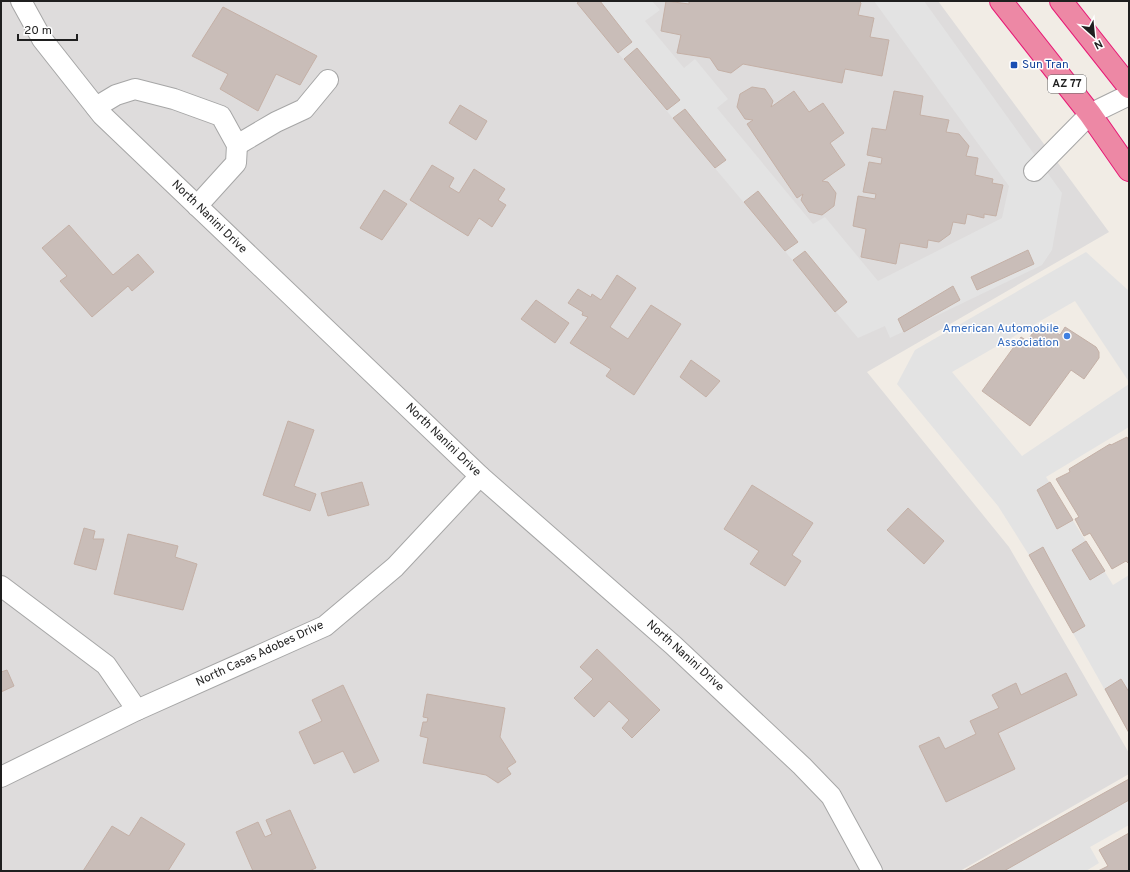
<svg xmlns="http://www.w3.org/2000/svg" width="1130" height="872" font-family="Overpass,sans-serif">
	<rect width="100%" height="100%" fill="#f1ece5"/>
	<polygon fill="#dedcdc" points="1,1 938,1 1109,232 867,372 1009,547 1129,753 1129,774 960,871 1,871"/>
	<g fill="#e3e3e3">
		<polygon points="576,1 652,1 660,10 645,21 684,68 695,59 728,99 717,108 813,224 825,217 878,281 1002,218 1009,186 874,1 924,1 1062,193 1052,250 1042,265 890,338 885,326 858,338 618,53"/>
		<polygon points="1086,252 1129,291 1129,382 1075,301 952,372 1022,456 1129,384 1129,427 1046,477 1113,585 1129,575 1129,733 1029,555 998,506 897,384 915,350"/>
		<polygon points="1129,779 1129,825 1090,847 1099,863 1086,871 964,871"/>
	</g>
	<g fill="#c9bdb8" stroke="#c4b0a6">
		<polygon points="580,1 600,1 632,42 618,53 577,3"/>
		<polygon points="666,1 689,4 689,1 859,1 861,3 858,15 874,18 870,37 889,40 882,76 845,69 842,83 743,64 731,73 718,70 710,58 677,53 681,35 661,31"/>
		<polygon points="223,7 317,56 300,85 276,74 258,111 220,89 228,74 192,56"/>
		<polygon points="637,48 680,100 667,110 624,59"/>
		<polygon points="752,87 765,89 773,101 771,107 794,91 809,112 823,103 844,133 830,143 845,165 822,181 828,182 836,193 834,206 822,215 809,212 801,200 803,194 797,198 747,124 753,120 745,119 737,107 740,94"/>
		<polygon points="894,91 923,96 920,115 949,120 946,132 959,134 969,146 966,156 978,158 975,175 993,179 992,183 1003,185 996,216 984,214 984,218 967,214 965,224 953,222 950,234 939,242 928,240 927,248 900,243 896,264 861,257 866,229 853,226 858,196 875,199 876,194 863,192 869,162 881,164 882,158 867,155 872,128 886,130"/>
		<polygon points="460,105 487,121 476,140 449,123"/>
		<polygon points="685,109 726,160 715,168 673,118"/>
		<polygon points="432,165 454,178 449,187 459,193 474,169 505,189 498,200 506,205 492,227 479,218 468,236 410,200"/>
		<polygon points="384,190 407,204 382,240 360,228"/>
		<polygon points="758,191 798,242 785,251 744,202"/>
		<polygon points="69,225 113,275 138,254 154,272 132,291 128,286 92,317 60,281 67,276 42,248"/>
		<polygon points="1028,250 1034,264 977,290 971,277"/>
		<polygon points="805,251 847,302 835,312 793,260"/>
		<polygon points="617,275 636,288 610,327 628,339 651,305 681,324 634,395 606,376 611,369 570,343 588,317 582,315 583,312 568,303 578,289 591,297 592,294 601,300"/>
		<polygon points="953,286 960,300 904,332 898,319"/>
		<polygon points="536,300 569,323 555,343 521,319"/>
		<polygon points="1041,326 1047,327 1060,335 1065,327 1096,347 1099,352 1099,358 1084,379 1071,370 1030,426 982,391 1021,337 1027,341 1035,330"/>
		<polygon points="691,360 720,381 706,397 680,377"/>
		<polygon points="288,421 314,430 294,486 316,494 310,511 263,495"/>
		<polygon points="1127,437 1129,442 1129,562 1128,563 1126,561 1112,569 1090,533 1084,536 1075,519 1079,517 1056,479 1070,472 1069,469 1110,444 1111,445"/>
		<polygon points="362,482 369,505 328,516 321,493"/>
		<polygon points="1050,482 1073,520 1057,529 1037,490"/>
		<polygon points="752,485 813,523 792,555 801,561 785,586 750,564 759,551 724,529"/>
		<polygon points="908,508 944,541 924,564 887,530"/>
		<polygon points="84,528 95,531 93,539 104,539 96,570 74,564"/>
		<polygon points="128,534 178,546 175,557 197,564 183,610 114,594"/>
		<polygon points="1086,541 1105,571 1090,580 1072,550"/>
		<polygon points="1043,547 1085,626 1073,633 1029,555"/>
		<polygon points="597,649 660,710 632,738 622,728 629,720 609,701 594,717 574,698 593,679 580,667"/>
		<polygon points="7,670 14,686 1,692 1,672"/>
		<polygon points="1066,673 1077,695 998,733 1015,769 946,802 919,746 939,737 945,749 976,734 970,721 999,708 992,695 1016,683 1021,695"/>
		<polygon points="1121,679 1129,692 1129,733 1105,689"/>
		<polygon points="343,685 379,761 354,773 343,751 314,764 299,732 322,721 312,700"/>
		<polygon points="427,694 505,708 500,737 516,762 507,768 511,774 498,783 486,775 423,763 428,738 420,736 423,722 427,722 428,718 423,717"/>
		<polygon points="1129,779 1129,800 1004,871 964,871"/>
		<polygon points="290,810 316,868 309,871 253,871 236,832 258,822 265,837 272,834 266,820"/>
		<polygon points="141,817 185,844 168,871 83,871 112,826 129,836"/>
		<polygon points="1129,833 1129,871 1098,871 1108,866 1099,850"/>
	</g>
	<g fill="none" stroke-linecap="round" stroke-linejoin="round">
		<defs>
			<g id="minor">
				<polyline points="21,1 42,39 102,115 480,476 673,645 802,766 831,796 872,871"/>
				<polyline points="96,107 116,95 135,89 174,99 221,116 237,145 236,163 197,206"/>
				<polyline points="237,145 276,122 304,109 328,80"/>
				<polyline points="1034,171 1090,114 1129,95"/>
				<polyline points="1,586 106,665 137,710"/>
				<polyline points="1,777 137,710 325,626 395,567 480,476"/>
			</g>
			<g id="highway">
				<polyline points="1001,1 1090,114 1129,170"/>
				<polyline points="1061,1 1129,87"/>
			</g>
		</defs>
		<use href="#minor" stroke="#a6a6a6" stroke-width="22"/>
		<use href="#highway" stroke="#e81976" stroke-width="24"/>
		<use href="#minor" stroke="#fff" stroke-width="20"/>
		<use href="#highway" stroke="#ed88a5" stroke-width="22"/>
	</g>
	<rect fill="#1a4fb4" stroke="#fff" stroke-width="1.5" x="1010" y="61" width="8" height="8" rx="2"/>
	<circle fill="#3f7fe0" stroke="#fff" stroke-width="1.5" cx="1067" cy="336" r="4"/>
	<g text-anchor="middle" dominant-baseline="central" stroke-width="3" stroke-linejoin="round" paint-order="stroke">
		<rect fill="#fff" stroke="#626262" stroke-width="1" x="1048" y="75" width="38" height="18" rx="3"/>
		<g font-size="11" font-weight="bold" fill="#1f1f1f">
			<text x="1067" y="84">AZ 77</text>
		</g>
		<g font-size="12" fill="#164399" stroke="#fff" text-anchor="start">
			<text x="1022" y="65">Sun Tran</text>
		</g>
		<g font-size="12" fill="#1f1f1f" stroke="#fff">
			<text transform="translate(209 217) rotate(44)">North Nanini Drive</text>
			<text transform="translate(443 440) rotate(44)">North Nanini Drive</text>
			<text transform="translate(260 654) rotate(-25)">North Casas Adobes Drive</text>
			<text transform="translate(685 656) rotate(42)">North Nanini Drive</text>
		</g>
		<g font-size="12" fill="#366cbe" stroke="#fff" text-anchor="end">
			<text x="1059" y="329">American Automobile<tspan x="1059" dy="14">Association</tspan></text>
		</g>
	</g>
	<rect width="1130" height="872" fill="none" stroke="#1f1f1f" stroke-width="4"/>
	<g transform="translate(1094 36) rotate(153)" stroke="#ffffff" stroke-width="3" paint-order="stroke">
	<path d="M0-3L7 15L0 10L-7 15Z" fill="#1f1f1f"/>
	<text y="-6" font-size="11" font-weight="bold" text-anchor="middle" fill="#1f1f1f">N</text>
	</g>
	<path d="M18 34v6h59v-6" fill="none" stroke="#1f1f1f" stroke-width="2"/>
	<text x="24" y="34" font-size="12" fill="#1f1f1f" stroke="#ffffff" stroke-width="3" paint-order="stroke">20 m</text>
</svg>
